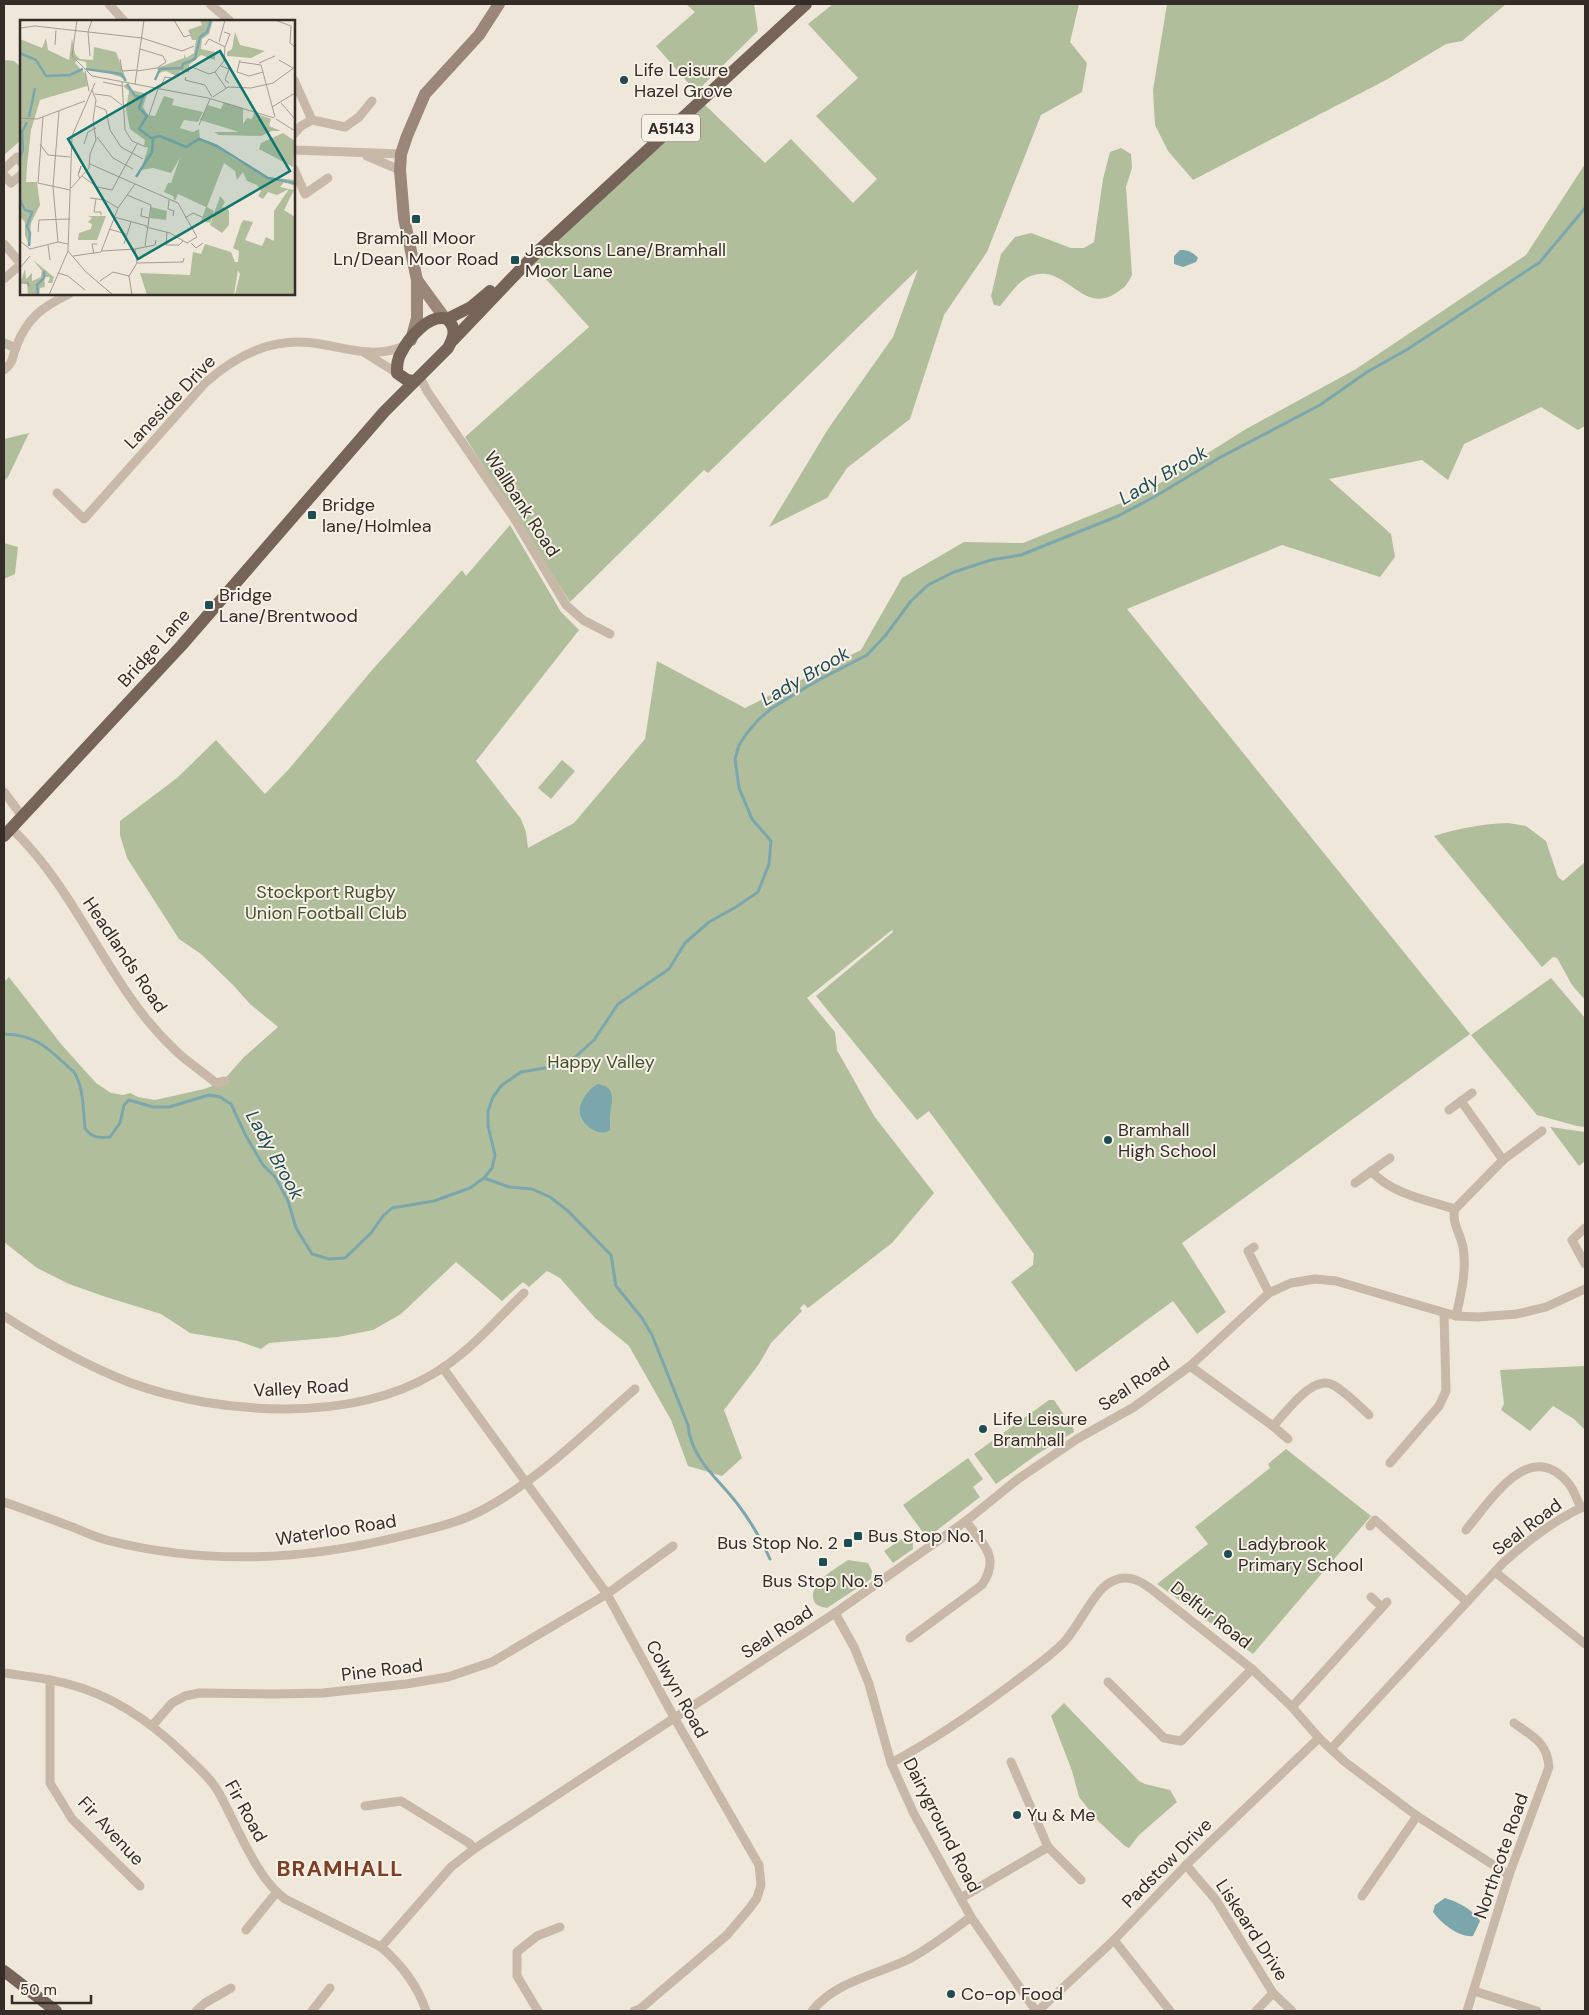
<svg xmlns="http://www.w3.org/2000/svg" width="1589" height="2015" font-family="'DM Sans',sans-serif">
	<rect width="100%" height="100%" fill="#f0e7db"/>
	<g fill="#b1be9c">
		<polygon points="686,4 754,4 758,31 696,92 656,46 695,12"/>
		<polygon points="833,4 1079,4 1070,42 1087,63 1082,92 1041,115 987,252 944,315 910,419 847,468 827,498 769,527 828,429 893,337 918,269 708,473 704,470 570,602 465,437 589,327 529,260 701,101 765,163 791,139 853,203 877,179 816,116 858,78 808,24"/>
		<polygon points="1167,4 1506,4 1462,41 1446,44 1386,80 1193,180 1168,151 1155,125 1153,90"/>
		<polygon points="4,60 14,61 21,67 21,140 4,155"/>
		<path d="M 1121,148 L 1131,154 L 1132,168 L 1126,187 L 1132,275 C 1127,286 1122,290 1111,296 C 1081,310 1065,266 1034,275 C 1018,279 1010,295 1000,306 L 994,305 L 991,296 L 1001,254 L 1015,237 L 1031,233 L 1071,248 L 1084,248 L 1094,242 L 1103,179 L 1110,152 Z"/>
		<polygon points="1585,164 1585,426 1578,430 1541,407 1464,444 1448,480 1422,460 1329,479 1391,534 1395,557 1380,577 1282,545 1127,609 1470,1034 1182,1243 1226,1312 1197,1334 1173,1301 1076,1372 1011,1282 1033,1265 1034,1254 929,1111 917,1120 816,996 893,932 892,930 807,998 835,1032 837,1050 874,1116 934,1193 892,1243 808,1308 804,1304 800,1308 802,1311 771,1343 759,1364 724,1410 742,1458 722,1476 688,1466 671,1420 629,1346 595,1318 560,1278 547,1271 529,1287 523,1282 502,1301 456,1262 401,1314 373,1330 338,1337 269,1343 261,1349 238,1341 190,1333 161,1314 106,1297 69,1284 37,1268 4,1242 4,982 9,977 61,1044 96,1083 111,1093 123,1095 130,1093 138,1097 155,1100 204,1089 221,1083 244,1057 278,1027 250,1004 233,985 201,954 179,939 127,858 120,835 120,821 177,778 216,740 265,794 289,769 373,669 462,570 466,576 510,525 561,612 579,630 476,761 521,819 526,832 528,848 574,823 645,739 657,661 745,708 861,650 902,578 964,542 1023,543 1141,495 1246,429 1356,369 1526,255"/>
		<polygon points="29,433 8,477 4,481 4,439"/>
		<polygon points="4,543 18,547 15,574 4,579"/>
		<polygon points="562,760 575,771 551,799 538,788"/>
		<path d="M 1508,823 L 1526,826 L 1546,841 L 1558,877 L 1563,881 L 1585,862 L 1585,1000 L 1572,985 L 1557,958 L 1553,957 L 1542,967 L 1434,836 C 1459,828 1482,824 1508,823 Z"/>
		<polygon points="1551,978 1585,1018 1585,1127 1577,1126 1537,1115 1471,1035"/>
		<polygon points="1550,1127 1585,1132 1585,1161 1579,1166"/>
		<polygon points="1585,1366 1585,1430 1574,1419 1553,1406 1530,1431 1501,1410 1504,1404 1500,1370"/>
		<polygon points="1049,1400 1054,1400 1073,1428 1074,1432 1039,1453 996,1484 974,1454"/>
		<polygon points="1286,1449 1371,1516 1253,1654 1157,1584 1208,1544 1195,1527 1270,1468 1268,1464"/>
		<polygon points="968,1458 983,1479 973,1487 980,1497 927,1538 903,1505"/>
		<polygon points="909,1534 913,1539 913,1549 893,1563 884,1551"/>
		<path d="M 848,1560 L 868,1563 L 872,1571 L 871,1579 L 827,1608 C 822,1607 816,1606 814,1601 C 807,1583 837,1568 848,1560 Z"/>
		<polygon points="1064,1703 1139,1781 1145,1784 1170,1790 1177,1802 1139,1835 1129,1848 1125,1846 1099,1822 1079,1797 1072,1771 1051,1716"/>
	</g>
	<g fill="#7ba7ac">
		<path d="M 1180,250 C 1188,250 1193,252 1198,258 L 1196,262 L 1183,267 L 1174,264 L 1174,256 Z"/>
		<path d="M 598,1084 C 618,1087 611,1103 610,1117 C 610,1122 610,1126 610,1130 C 602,1137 585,1128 581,1117 C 576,1105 588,1089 598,1084 Z"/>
		<path d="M 1445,1898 C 1456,1901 1474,1910 1480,1921 L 1473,1936 C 1459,1938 1441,1923 1433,1912 L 1435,1905 Z"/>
	</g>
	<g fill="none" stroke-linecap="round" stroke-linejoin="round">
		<g stroke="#7ba7ac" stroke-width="3">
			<path d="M 4,1034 C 39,1035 49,1050 74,1072 C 84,1088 83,1110 85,1128 C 91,1138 100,1138 110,1137 L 120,1123 L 124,1105 L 129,1100 L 153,1107 L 169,1107 L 209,1095 L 220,1097 L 231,1104 L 246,1136 L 263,1165 L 276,1178 L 288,1201 L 296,1228 L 312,1254 L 329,1259 L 345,1258 L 371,1233 L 383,1216 L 392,1208 L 434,1201 L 470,1188 L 484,1178 L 492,1168 L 495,1155 L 488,1126 L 488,1111 L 493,1097 L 502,1085 L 521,1072 L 551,1067 L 573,1059 L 594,1040 L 618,1004 L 669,969 L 685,943 L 709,922 L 736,907 L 758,892 L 769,864 L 771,841 L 752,819 L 739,788 L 735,759 L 739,745 L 747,733 L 759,719 L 772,708 L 813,683 L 867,655 L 885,636 L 911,601 L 928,585 L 954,572 L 991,560 L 1021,555 L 1118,516 L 1154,497 L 1219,458 L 1320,405 L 1367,372 L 1408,349 L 1540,262 L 1585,208"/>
			<path d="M 484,1178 L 509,1187 L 532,1189 L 550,1197 L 568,1211 L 611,1255 L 616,1286 L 642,1318 L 652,1335 L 688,1425 C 691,1460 720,1480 739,1506 C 751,1522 762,1541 770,1559"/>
		</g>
		<g stroke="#c7b8a7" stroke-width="9">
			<polyline points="109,4 124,21"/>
			<polyline points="210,4 230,21"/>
			<polyline points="294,80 312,120 345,127 359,117 372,101"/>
			<polyline points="294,134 301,126 312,120"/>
			<polyline points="294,150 401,154"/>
			<polyline points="367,156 400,170"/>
			<polyline points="4,169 17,157 21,162"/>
			<polyline points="294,169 305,194 328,178"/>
			<polyline points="4,175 11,183 21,175"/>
			<polyline points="4,244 21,264 4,279"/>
			<polyline points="4,343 16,348"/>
			<polyline points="365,353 397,373"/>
			<path d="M 4,370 C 15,360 11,360 16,347 C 27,318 42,307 69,294"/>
			<polyline points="420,377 427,391 514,518 566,605 583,620 610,634"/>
			<path d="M 57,493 L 84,519 L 205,383 C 238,354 274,336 320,344 C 348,349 378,359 406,345"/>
			<polyline points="4,792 22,816"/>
			<path d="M 11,828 C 61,875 91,941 130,997 C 143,1016 160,1036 177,1052 C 189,1063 203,1072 216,1083 L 225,1081"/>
			<polyline points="1461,1101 1503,1160"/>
			<polyline points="1449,1110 1472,1093"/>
			<path d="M 1371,1171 C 1392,1194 1426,1200 1455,1209"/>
			<polyline points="1355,1183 1390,1158"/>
			<polyline points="1585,1228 1572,1240 1585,1264"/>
			<polyline points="1254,1247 1248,1251 1269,1293"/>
			<path d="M 4,1316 C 44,1342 87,1366 131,1383 C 219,1415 351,1423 433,1374 C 468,1354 495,1321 524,1293"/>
			<path d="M 1456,1316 C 1461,1294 1467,1269 1463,1247 C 1461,1235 1451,1222 1455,1209 L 1503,1160 L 1542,1131"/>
			<path d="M 1190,1366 L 1273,1426 C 1286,1413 1312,1374 1333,1385 C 1346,1392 1358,1405 1369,1415"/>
			<polyline points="443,1368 607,1594 675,1719 759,1865 761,1885 757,1898 749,1909 727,1935 640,2009 634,2011"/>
			<polyline points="1273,1426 1288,1439"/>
			<polyline points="1390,1463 1439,1406 1446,1391 1444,1313"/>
			<path d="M 4,1502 C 27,1510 51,1519 75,1528 C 86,1533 98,1538 110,1541 C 207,1565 309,1560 406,1535 C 435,1528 462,1522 488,1507 C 543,1476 588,1430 635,1389"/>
			<polyline points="1370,1526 1375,1520 1467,1602"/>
			<path d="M 1466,1530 C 1490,1501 1530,1436 1569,1484 C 1574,1490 1577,1500 1581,1508"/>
			<polyline points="1495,1572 1585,1644"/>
			<polyline points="1371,1597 1382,1607"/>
			<polyline points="835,1613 854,1647 869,1684 891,1763 914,1814 971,1917 1036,2011"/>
			<path d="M 910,1638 L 982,1585 C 1001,1556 983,1545 966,1521"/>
			<path d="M 4,1673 C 25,1676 47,1678 68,1684 C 112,1695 151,1722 184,1754 C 196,1766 211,1778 219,1793 C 237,1825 256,1878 285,1899 L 381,1947 C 401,1964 418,1987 426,2011"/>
			<polyline points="50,1680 50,1783 72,1819 140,1886"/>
			<polyline points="1108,1682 1164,1738 1181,1741 1252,1669"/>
			<polyline points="1292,1707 1387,1602"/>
			<polyline points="152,1726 172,1703 185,1696 199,1693 273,1694 323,1693 406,1684 448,1677 492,1662 607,1594 673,1546"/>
			<path d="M 1331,1749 L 1503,1563 C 1527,1541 1556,1519 1585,1506"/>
			<polyline points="1011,1762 1048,1847 1081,1880"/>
			<path d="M 891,1763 C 934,1740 973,1713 1012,1684 C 1030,1670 1050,1657 1065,1641 C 1079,1626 1093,1593 1109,1583 C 1124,1574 1136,1578 1150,1588 L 1252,1669 L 1292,1707 L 1319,1738 L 1345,1762 L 1417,1816 L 1509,1875"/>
			<polyline points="365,1806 401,1801 469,1843 474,1849"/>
			<polyline points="1186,1865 1216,1900 1273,1993 1292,2011"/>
			<polyline points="1362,1896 1417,1816"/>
			<polyline points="961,1898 1048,1847"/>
			<polyline points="246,1930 276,1893"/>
			<polyline points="1114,1940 1170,2011"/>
			<polyline points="381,1947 451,1867 474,1849 835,1613 966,1521 1018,1479 1077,1439 1134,1407 1190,1366 1269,1293 1291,1283 1315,1279 1336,1281 1456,1316 1478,1317 1517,1314 1546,1307 1585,1289"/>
			<polyline points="1474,1991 1537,2011"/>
			<polyline points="196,2011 205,2003 231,1988"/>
			<polyline points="312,2011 330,1988"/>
			<polyline points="538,2011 517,1976 517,1952 537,1936 560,1927"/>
			<path d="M 812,2011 C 835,1982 875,1975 907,1960 C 929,1949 951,1931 971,1917"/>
			<polyline points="1038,2011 1114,1940 1186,1865 1319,1738"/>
			<polyline points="1256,2011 1273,1993"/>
			<path d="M 1467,2011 L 1509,1875 L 1549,1767 C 1547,1742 1533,1737 1514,1723"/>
		</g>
		<g stroke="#9b8779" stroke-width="12">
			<polyline points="417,280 444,317"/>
			<polyline points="411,340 417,318 417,280 404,218 400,170 401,154 407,136 425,94 479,35 499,4"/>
		</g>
		<g stroke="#766459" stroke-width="12">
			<polyline points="447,319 471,307 490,291"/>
			<polyline points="453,340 536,253 806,4"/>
			<path d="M 4,836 L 181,646 L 384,412 L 448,348 C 454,337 457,328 447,319 C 429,313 408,339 401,353 C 397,359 397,366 397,373 L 407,380 L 414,381"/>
			<polyline points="4,1971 56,2011"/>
		</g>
	</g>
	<g fill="#1f4d54" stroke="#f8f1e7" stroke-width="2">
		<circle cx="624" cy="80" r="5"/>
		<rect x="411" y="214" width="10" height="10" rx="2.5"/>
		<rect x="510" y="255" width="10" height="10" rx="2.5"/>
		<rect x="307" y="510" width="10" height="10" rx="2.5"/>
		<rect x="204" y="600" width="10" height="10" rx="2.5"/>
		<circle cx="1108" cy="1140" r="5"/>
		<circle cx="983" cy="1429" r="5"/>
		<rect x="853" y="1531" width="10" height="10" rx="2.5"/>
		<rect x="843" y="1538" width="10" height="10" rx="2.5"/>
		<circle cx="1228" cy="1554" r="5"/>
		<rect x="818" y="1557" width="10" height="10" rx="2.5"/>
		<circle cx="1017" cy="1815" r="5"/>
		<circle cx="951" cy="1994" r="5"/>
	</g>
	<g text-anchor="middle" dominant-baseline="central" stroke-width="4" stroke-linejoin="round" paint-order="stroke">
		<rect fill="#f8f1e7" stroke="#6f6761" stroke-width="1" x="642" y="114.5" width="58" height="27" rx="4"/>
		<g font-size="16" font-weight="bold" fill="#342c27">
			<text x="671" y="128">A5143</text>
		</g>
		<g font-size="18" fill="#342c27" stroke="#f8f1e7" text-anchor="start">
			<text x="634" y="70">Life Leisure<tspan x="634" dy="21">Hazel Grove</tspan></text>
			<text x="416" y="238" text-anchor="middle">Bramhall Moor<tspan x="416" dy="21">Ln/Dean Moor Road</tspan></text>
			<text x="525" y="250">Jacksons Lane/Bramhall<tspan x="525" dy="21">Moor Lane</tspan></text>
			<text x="322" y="505">Bridge<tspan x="322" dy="21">lane/Holmlea</tspan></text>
			<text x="219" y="595">Bridge<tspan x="219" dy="21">Lane/Brentwood</tspan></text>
			<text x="1118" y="1130">Bramhall<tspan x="1118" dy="21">High School</tspan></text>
			<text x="993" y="1419">Life Leisure<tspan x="993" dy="21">Bramhall</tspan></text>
			<text x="868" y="1536">Bus Stop No. 1</text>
			<text x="838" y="1543" text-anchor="end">Bus Stop No. 2</text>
			<text x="1238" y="1544">Ladybrook<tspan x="1238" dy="21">Primary School</tspan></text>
			<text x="823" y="1581" text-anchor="middle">Bus Stop No. 5</text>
			<text x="1027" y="1815">Yu &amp; Me</text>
			<text x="961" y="1994">Co-op Food</text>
		</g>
		<g font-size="18" fill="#342c27" stroke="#f8f1e7">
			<text transform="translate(170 402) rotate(-46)">Laneside Drive</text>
			<text transform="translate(522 504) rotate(57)">Wallbank Road</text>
			<text transform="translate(154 648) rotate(-48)">Bridge Lane</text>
			<text transform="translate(125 955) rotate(56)">Headlands Road</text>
			<text transform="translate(1134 1384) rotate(-34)">Seal Road</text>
			<text transform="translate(301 1388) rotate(-3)">Valley Road</text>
			<text transform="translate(1527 1527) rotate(-37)">Seal Road</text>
			<text transform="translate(336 1530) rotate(-9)">Waterloo Road</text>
			<text transform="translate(1211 1615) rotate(38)">Delfur Road</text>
			<text transform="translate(777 1632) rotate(-33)">Seal Road</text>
			<text transform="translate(382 1670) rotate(-7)">Pine Road</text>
			<text transform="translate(677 1689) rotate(61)">Colwyn Road</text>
			<text transform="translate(246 1811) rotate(61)">Fir Road</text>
			<text transform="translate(942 1825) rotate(63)">Dairyground Road</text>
			<text transform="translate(111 1831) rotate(47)">Fir Avenue</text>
			<text transform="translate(1501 1856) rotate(-71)">Northcote Road</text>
			<text transform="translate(1167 1863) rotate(-45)">Padstow Drive</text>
			<text transform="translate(1252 1930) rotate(57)">Liskeard Drive</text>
		</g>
		<g font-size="18" fill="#42512c" stroke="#f8f1e7">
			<text x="326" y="892">Stockport Rugby<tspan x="326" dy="21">Union Football Club</tspan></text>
			<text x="601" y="1062">Happy Valley</text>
		</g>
		<g font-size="19" font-style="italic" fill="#1f4d54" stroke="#f8f1e7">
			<text transform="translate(1163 475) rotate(-30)">Lady Brook</text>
			<text transform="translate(805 676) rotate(-30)">Lady Brook</text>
			<text transform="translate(275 1155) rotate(61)">Lady Brook</text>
		</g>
		<g font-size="22" font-weight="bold" letter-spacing="1" fill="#7f3f25" stroke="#f8f1e7">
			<text x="340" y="1868">BRAMHALL</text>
		</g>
	</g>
	<g transform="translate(20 20)">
		<rect width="275" height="275" fill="#f0e7db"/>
		<path d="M 180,0 L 193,0 L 189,14 L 182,19 L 181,29 L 195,32 L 195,40 L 181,35 L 169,45 L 169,52 L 160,51 L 158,57 L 146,51 L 139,53 L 137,48 L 164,38 L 164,34 L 166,38 L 174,33 L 176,20 L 172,20 L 168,10 L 182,5 ZM 215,12 L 220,25 L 245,31 L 231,38 L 207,36 L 207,32 L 212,29 ZM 26,18 L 28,30 L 49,40 L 52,18 L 55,34 L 60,39 L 73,40 L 74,27 L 96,32 L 106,59 L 80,50 L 67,50 L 66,42 L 57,40 L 55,43 L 66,55 L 67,66 L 20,80 L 11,110 L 7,146 L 6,162 L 17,162 L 20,185 L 11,203 L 9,225 L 5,215 L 5,202 L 0,197 L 0,19 L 22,28 ZM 107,64 L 112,70 L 127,74 L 123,87 L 128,95 L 135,96 L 144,76 L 154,79 L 152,85 L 183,92 L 178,102 L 164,100 L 160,108 L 173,112 L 179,109 L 180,118 L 196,124 L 213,138 L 248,157 L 275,160 L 275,166 L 264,162 L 260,167 L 274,170 L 264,190 L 275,197 L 275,275 L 215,275 L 220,254 L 214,242 L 218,242 L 219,231 L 213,228 L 221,204 L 223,200 L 233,202 L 225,220 L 242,226 L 246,217 L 254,221 L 254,191 L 269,169 L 257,175 L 248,172 L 243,179 L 238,176 L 241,171 L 237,165 L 227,161 L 223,152 L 217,160 L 215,151 L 204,143 L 187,187 L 194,191 L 190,203 L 181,201 L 186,187 L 158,174 L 155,181 L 153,176 L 144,172 L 148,163 L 151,163 L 160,138 L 151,153 L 133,148 L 121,150 L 128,128 L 124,125 L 125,120 L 110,109 L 106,89 L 109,71 L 103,66 ZM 204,82 L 223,88 L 223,104 L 227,98 L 232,99 L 234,93 L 251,99 L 249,106 L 261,111 L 252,111 L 241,116 L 199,115 L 194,112 L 219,112 L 180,100 L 188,85 L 201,89 ZM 263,113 L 275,121 L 273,147 L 239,129 L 241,123 ZM 200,176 L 205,182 L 202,187 L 209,190 L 209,205 L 202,213 L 190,205 ZM 131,187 L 147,191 L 146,200 L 130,198 ZM 68,196 L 86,196 L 77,220 L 58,220 L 59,213 L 71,209 L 72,204 L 68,202 L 72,198 ZM 185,224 L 211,232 L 218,250 L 214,275 L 127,275 L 120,253 L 170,255 L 173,232 L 181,234 ZM 13,240 L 34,257 L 32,263 L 28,263 L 30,257 L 24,257 L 25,267 L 20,268 L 19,275 L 8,275 L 7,264 L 0,263 L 5,249 L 6,259 L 12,253 L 12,261 L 21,257 L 22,251 Z" fill="#b1be9c"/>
		<path fill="none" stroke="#7ba7ac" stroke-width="2.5" d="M 0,33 L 16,40 L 26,56 L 50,55 L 63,49M 66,49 L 101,54 L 106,61M 135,60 L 140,49 L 162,48 L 163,44 L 175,39 L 180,17 L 187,12 L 191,0M 107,64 L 115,76 L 123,77 L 119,88 L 127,96 L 119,109 L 131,118 L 140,116 L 166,127 L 179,119 L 197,126 L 248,158 L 275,163M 9,97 L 15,68M 0,137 L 3,130 L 2,112 L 7,102M 116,157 L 132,132 L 133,119M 0,180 L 5,190 L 12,192 L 7,206 L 10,213 L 9,226M 18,275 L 17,265 L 24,258 L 24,251"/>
		<path fill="none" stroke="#a59c93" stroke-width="1" d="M 57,0 L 52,36 L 72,56 L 188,78 L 254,98M 154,0 L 164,17 L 170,15M 255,0 L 271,6 L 270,23 L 275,27M 0,8 L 15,6 L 122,18 L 162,31 L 174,26M 204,12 L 210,14 L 205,27M 199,22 L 205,0M 35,25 L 36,10M 185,25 L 189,19 L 205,27 L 204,41 L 195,52 L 206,68M 70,36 L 68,12 L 72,0M 100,39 L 102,51 L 117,50M 220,40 L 217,52 L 229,56 L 243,52M 259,40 L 273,48M 220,42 L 241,45 L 255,97M 239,43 L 255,36M 201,46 L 209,49 L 205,60 L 209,63M 172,47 L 189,54 L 195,52M 65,51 L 69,71M 117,51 L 137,48 L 146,42 L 143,36 L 120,29M 166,57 L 165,60 L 185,65 L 192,77M 83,62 L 102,66M 102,62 L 105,110 L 112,121 L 126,127M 115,64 L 124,0M 140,68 L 145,57 L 152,58M 75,74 L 90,76 L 102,85M 193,77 L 208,67 L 231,68 L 253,63 L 275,47M 261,83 L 275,99M 76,86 L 86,90 L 90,110 L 101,127 L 123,139M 252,87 L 275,73M 129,95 L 138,69M 23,97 L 18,163 L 50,170M 0,98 L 17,99 L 65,81M 256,99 L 275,111M 179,105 L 190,79M 77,117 L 93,138 L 113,149M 20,124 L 28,135 L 50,137M 64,124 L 68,112 L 76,108M 70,144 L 158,183 L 177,217 L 167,223 L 150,213 L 126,207M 59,153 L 61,146 L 58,155 L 60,158M 62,156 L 77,167 L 92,170 L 117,124M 51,168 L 69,148 L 70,134 L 76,120 L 73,100 L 76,80 L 72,70M 107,175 L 131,185 L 125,226M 70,178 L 85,180 L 98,188M 76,179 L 74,192 L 81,192 L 81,195M 149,180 L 148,189 L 154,191 L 153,196M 122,188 L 121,196 L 129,198M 94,197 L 127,206M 165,198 L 173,193 L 182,197M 89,209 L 106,214M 18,212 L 19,200 L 50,199M 147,212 L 146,225 L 159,225 L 163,221M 0,221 L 10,229 L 38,222 L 48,224M 38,222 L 33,167 L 39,91M 171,223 L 176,228 L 183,223M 104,224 L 111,202M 28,225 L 30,240M 48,231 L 66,252 L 93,275M 82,231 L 115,229 L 135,225 L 136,220M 74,234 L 72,224 L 77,224M 53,236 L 81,232 L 98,188 L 115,164M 117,243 L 163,242 L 164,238M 0,248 L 10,236M 38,253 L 48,256 L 65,270M 109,256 L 117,243 L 115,229M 109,256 L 112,275M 80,261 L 93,252 L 109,256M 0,263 L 9,263 L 9,266 L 7,263M 29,275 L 48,231 L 52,116 L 75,63"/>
		<path fill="#0f766e" fill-opacity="0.15" stroke="#0f766e" stroke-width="2.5" d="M 200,31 L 270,151 L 118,239 L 48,119 Z"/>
		<rect width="275" height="275" fill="none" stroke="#342c27" stroke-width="2.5"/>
	</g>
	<rect width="1589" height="2015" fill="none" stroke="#342c27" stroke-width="10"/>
	<path d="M12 1995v8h79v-8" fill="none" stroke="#342c27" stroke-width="2.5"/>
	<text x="20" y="1995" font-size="15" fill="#342c27" stroke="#f8f1e7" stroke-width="4" paint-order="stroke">50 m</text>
</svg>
